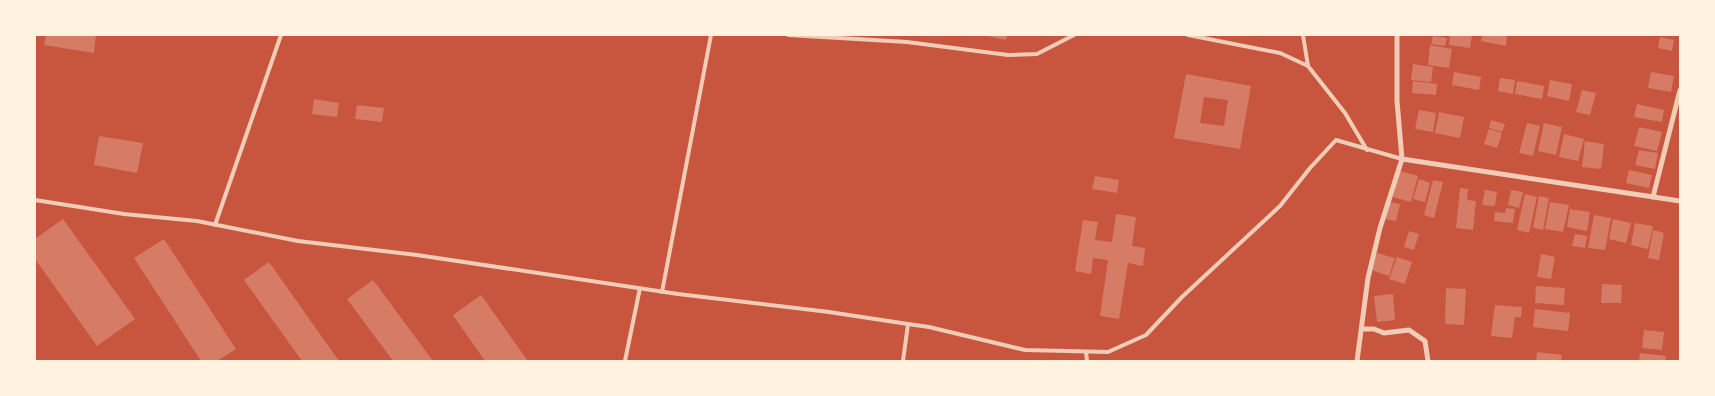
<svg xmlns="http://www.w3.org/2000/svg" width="1715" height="396" font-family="'Exo 2',sans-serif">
	<rect width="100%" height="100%" fill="#c8553d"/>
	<g fill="#d67c66" fill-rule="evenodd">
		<polygon points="46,35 96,35 94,53 44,45"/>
		<polygon points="982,35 1007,35 1006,40"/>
		<polygon points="1450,35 1472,35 1470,48 1449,45"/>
		<polygon points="1482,35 1507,35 1506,46 1481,41"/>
		<polygon points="1433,36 1447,38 1445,46 1431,44"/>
		<polygon points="1660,37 1674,40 1672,51 1658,48"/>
		<polygon points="1430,45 1452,49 1449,68 1428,65"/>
		<polygon points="1413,64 1433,67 1431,82 1411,80"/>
		<polygon points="1454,72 1481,77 1479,90 1452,85"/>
		<polygon points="1651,72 1674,76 1671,92 1648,88"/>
		<path d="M 1186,74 L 1251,86 L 1240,149 L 1174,138 ZM 1204,97 L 1228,100 L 1224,126 L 1200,123 Z"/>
		<polygon points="1500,78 1515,80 1513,94 1498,91"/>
		<polygon points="1550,80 1572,84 1569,101 1547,96"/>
		<polygon points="1413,81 1437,84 1436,95 1412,93"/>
		<polygon points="1517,81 1544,86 1542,99 1515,94"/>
		<polygon points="1582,90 1596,93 1590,115 1576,112"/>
		<polygon points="314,99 339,103 337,117 312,114"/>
		<polygon points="1637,104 1664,110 1662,122 1634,117"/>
		<polygon points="357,105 384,108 382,122 355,119"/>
		<polygon points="1419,110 1436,113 1433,132 1415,129"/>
		<polygon points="1439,112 1464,117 1460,138 1435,133"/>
		<polygon points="1491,120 1505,124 1502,132 1489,128"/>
		<polygon points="1527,123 1540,126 1533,156 1519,153"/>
		<polygon points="1544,123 1562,127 1556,155 1538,151"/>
		<polygon points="1639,127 1662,132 1657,151 1634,146"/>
		<polygon points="1489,129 1502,133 1497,148 1484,144"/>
		<polygon points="1564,134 1584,139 1578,161 1559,157"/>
		<polygon points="99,136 143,143 137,173 94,165"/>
		<polygon points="1585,141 1604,144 1601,169 1582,167"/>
		<polygon points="1639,150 1658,153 1655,169 1635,165"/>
		<polygon points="1629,170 1652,175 1649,188 1626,183"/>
		<polygon points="1400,171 1418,176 1411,202 1393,197"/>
		<polygon points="1095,176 1119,180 1117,193 1092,189"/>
		<polygon points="1419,179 1430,183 1425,202 1413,199"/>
		<polygon points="1433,180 1443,182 1434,218 1424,215"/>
		<polygon points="1460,188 1468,189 1467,200 1476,201 1473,230 1456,228"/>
		<polygon points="1485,190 1497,192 1495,206 1482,205"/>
		<polygon points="1511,190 1523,192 1519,208 1508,205"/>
		<polygon points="1525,194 1537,197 1529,233 1517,230"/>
		<polygon points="1539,196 1549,198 1543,230 1533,228"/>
		<polygon points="1389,202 1400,204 1396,221 1385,219"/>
		<polygon points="1550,202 1569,205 1563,232 1545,229"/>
		<polygon points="1506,208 1515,209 1513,223 1494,221 1495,212 1505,213"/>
		<polygon points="1570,209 1590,212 1587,231 1567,227"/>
		<polygon points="1116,214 1136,217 1132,246 1145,248 1143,266 1128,263 1119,319 1100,316 1108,260 1093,258 1091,274 1075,271 1083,220 1098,222 1095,240 1112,242"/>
		<polygon points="1594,215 1611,218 1605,250 1588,248"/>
		<polygon points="63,219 135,319 97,346 35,259 35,239"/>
		<polygon points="1613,219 1631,223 1626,243 1609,239"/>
		<polygon points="1635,223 1653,226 1648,249 1631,245"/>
		<polygon points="1653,230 1664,233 1659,260 1648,258"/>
		<polygon points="1409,231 1419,234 1414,250 1404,247"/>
		<polygon points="1575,234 1587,236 1585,248 1572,246"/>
		<polygon points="164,239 236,349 217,361 201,361 134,258"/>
		<polygon points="1377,253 1395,258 1389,276 1371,270"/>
		<polygon points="1541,254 1555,257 1551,279 1537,277"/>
		<polygon points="1397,257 1412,262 1405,284 1389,279"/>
		<polygon points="269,262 339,361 302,361 244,280"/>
		<polygon points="373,280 433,361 393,361 347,299"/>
		<polygon points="1602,284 1622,285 1621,303 1601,303"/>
		<polygon points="1536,286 1565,288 1564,305 1535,303"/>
		<polygon points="1446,288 1466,289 1464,325 1445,324"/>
		<polygon points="1393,294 1395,320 1377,322 1374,296"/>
		<polygon points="481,295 528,361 485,361 453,315"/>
		<polygon points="1495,305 1522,307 1521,317 1515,317 1512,338 1491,336"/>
		<polygon points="1535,309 1570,313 1568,331 1533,327"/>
		<polygon points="1644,330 1664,332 1662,350 1642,348"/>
		<polygon points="1537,352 1562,355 1561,361 1536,361"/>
		<polygon points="1640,353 1666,356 1665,361 1639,361"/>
	</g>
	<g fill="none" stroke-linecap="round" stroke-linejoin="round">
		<g stroke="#f1ccb7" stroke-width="4">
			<polyline points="788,35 907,42 1008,55 1037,54 1074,35"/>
			<polyline points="1188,35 1280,53 1308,66 1345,113 1367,150"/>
			<polyline points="1303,35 1308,66"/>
			<polyline points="35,200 124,214 197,221 298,241 417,255 678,294 829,312 908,324 929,327 1025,350 1108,352 1146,335 1182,297 1280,206 1310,168 1336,140 1402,159"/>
			<polyline points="215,225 281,35"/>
			<polyline points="662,292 711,35"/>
			<polyline points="1086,352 1087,361"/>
			<polyline points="625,361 640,288"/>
			<polyline points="903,361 908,324"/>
		</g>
		<g stroke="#f1ccb7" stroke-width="5">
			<polyline points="1397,35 1397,101 1402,159 1680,201"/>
			<polyline points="1653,197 1680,90"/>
			<polyline points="1362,329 1374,329 1384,333 1409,330 1425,341 1428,361"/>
			<polyline points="1357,361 1368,278 1380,228 1402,159"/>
		</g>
	</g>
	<rect width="1715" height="396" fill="none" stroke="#fff3e0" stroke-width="72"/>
</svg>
